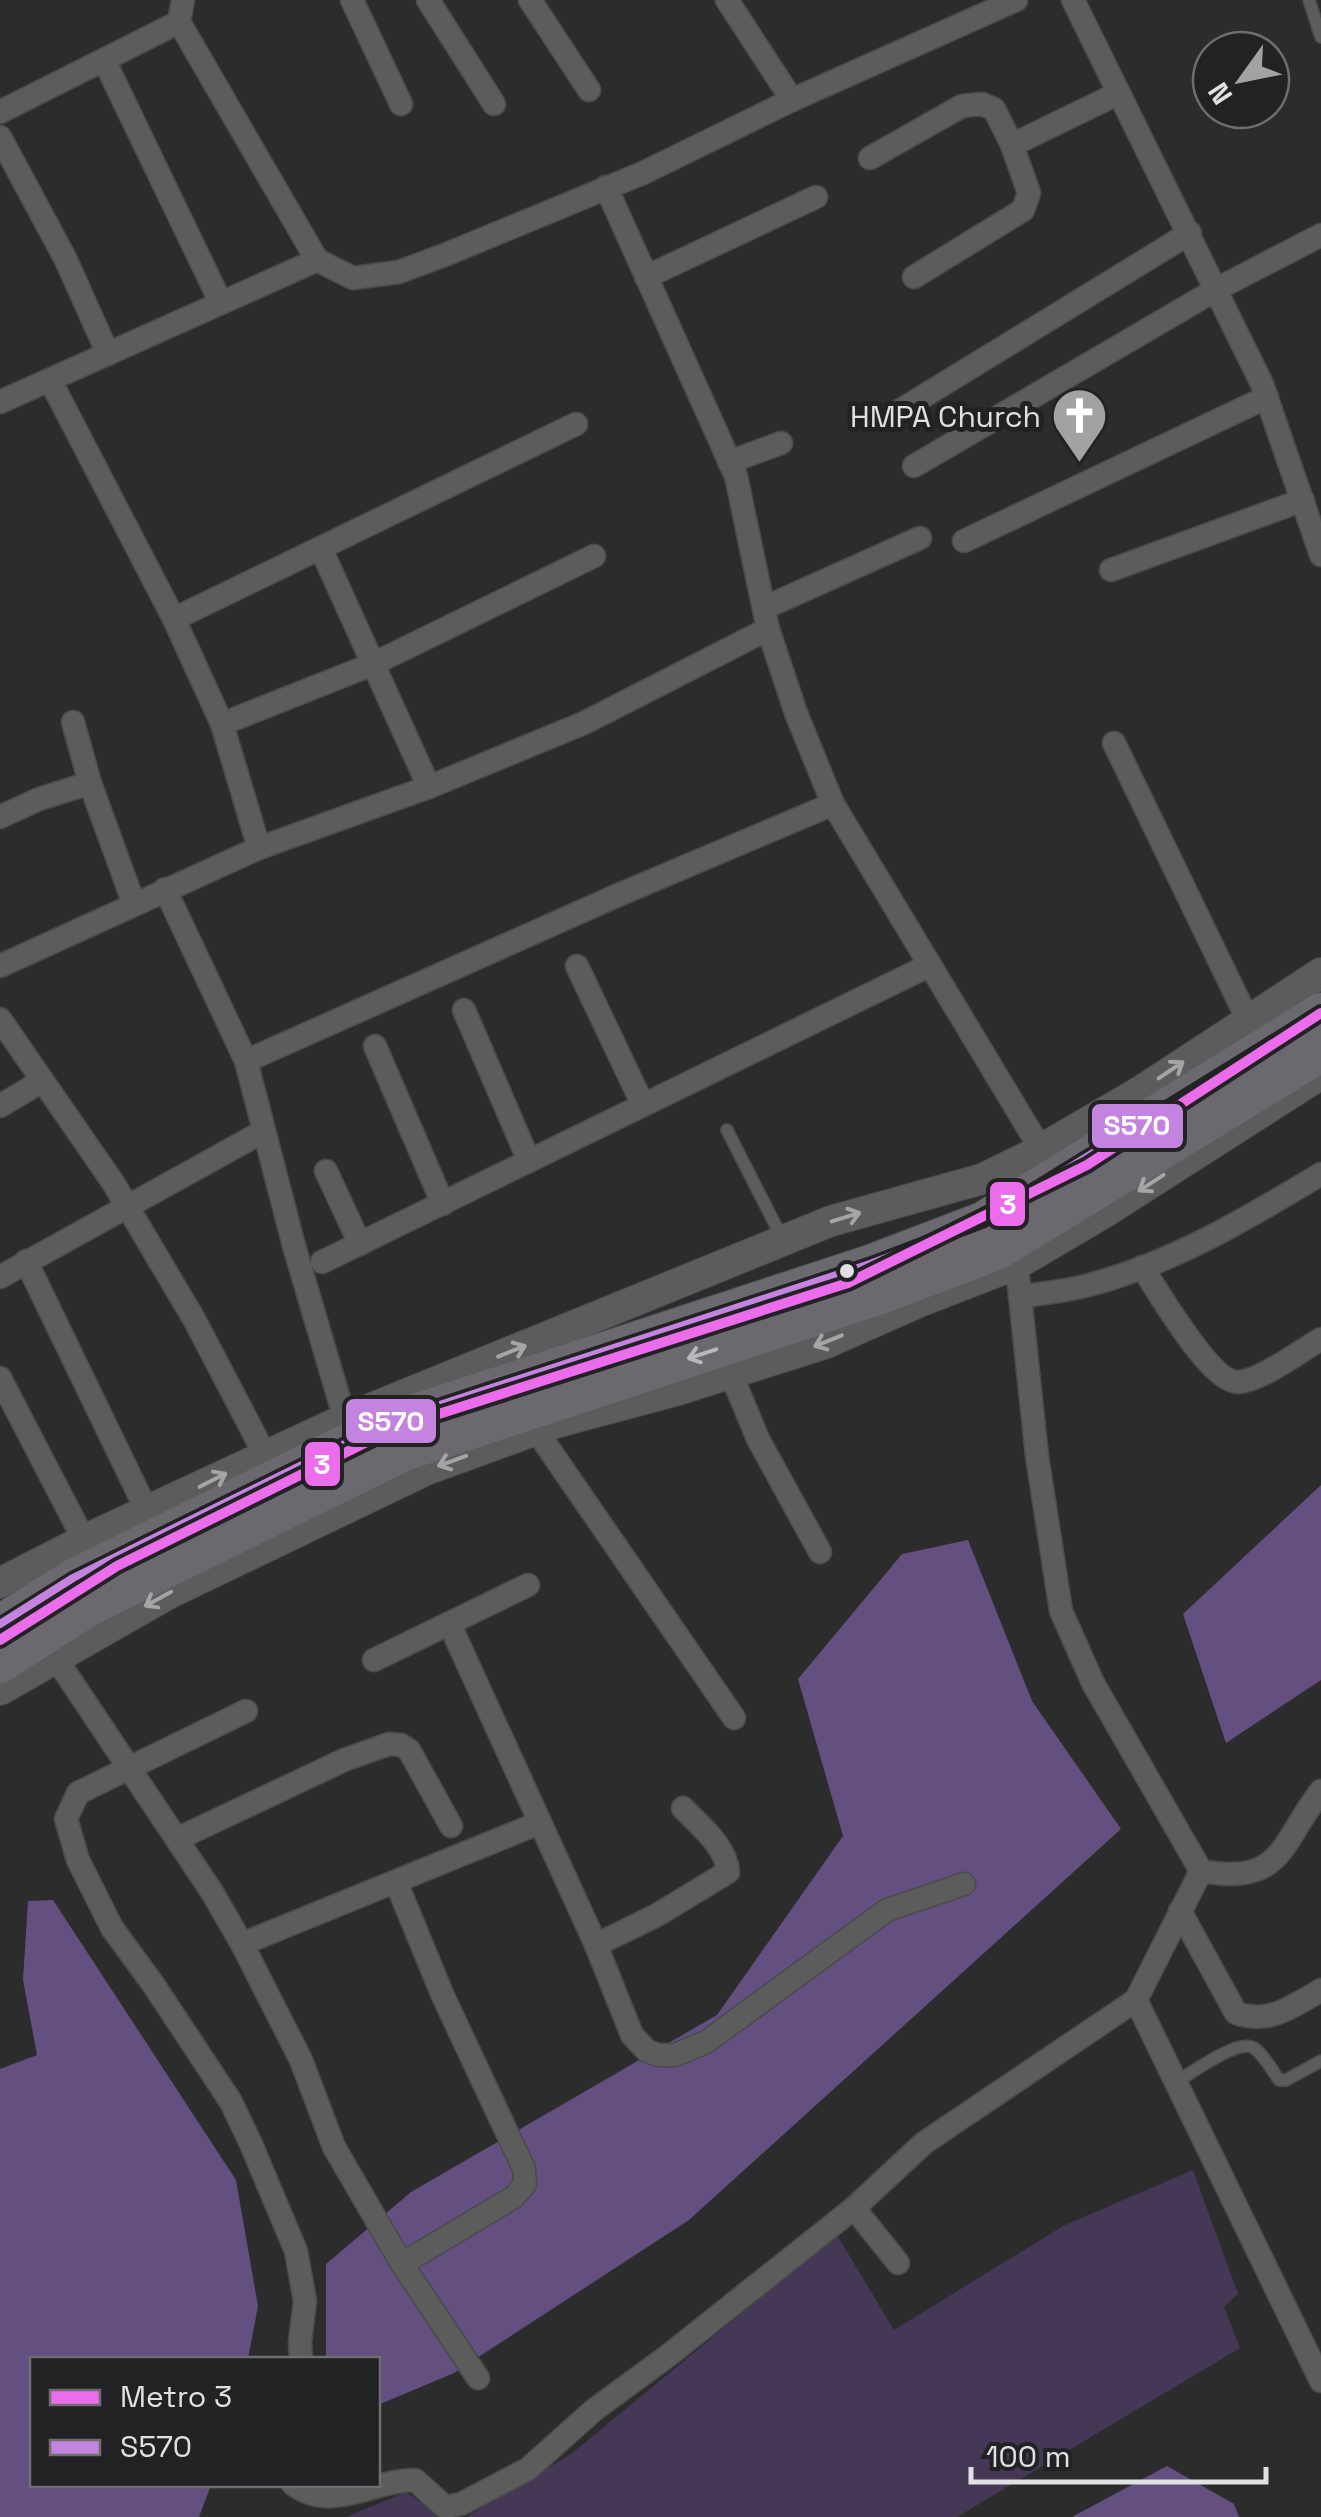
<svg xmlns="http://www.w3.org/2000/svg" width="1321" height="2517" font-family="'Space Grotesk',sans-serif">
	<rect width="100%" height="100%" fill="#2c2c2d"/>
	<g fill="#443856">
		<polygon points="1193,2170 1238,2294 1224,2307 1240,2348 957,2517 466,2517 571,2454 837,2235 894,2330 1063,2226"/>
		<polygon points="406,2492 442,2517 346,2517"/>
	</g>
	<g fill="#644f81">
		<polygon points="1321,1485 1321,1680 1226,1743 1183,1614"/>
		<polygon points="968,1540 1032,1701 1121,1829 689,2220 454,2373 378,2405 378,2360 326,2359 326,2264 411,2192 717,2015 843,1836 798,1679 902,1554"/>
		<polygon points="53,1900 236,2180 258,2306 248,2359 32,2360 32,2484 211,2485 199,2517 0,2517 0,2069 37,2055 23,1980 28,1901"/>
		<polygon points="1167,2466 1234,2504 1239,2517 1072,2517"/>
	</g>
	<g fill="none" stroke-linecap="round" stroke-linejoin="round">
		<defs>
			<g id="service">
				<polyline points="1309,0 1321,37"/>
				<polyline points="727,1130 782,1238"/>
				<path d="M 1176,2082 C 1192,2073 1238,2038 1254,2048 C 1264,2055 1272,2070 1279,2080 L 1286,2080 L 1321,2061"/>
			</g>
			<g id="minor">
				<polyline points="183,0 179,22 317,260 353,278 399,272 447,254 643,173 792,100 1016,0"/>
				<polyline points="352,0 401,104"/>
				<polyline points="428,0 494,104"/>
				<polyline points="530,0 589,90"/>
				<polyline points="727,0 792,100"/>
				<polyline points="1073,0 1262,384 1321,555"/>
				<polyline points="104,60 221,303"/>
				<polyline points="0,112 179,22"/>
				<polyline points="0,137 66,260 108,354"/>
				<polyline points="870,158 962,106 982,104 994,109 1012,145 1119,93"/>
				<polyline points="606,187 736,476 768,629 796,713 833,804 1048,1161"/>
				<polyline points="646,277 816,197"/>
				<polyline points="914,277 1023,210 1029,193 1012,145"/>
				<polyline points="50,380 174,619 222,724 259,848"/>
				<polyline points="0,402 317,260"/>
				<polyline points="888,418 1190,233"/>
				<polyline points="729,462 781,443"/>
				<polyline points="914,466 1217,289 1321,235"/>
				<polyline points="964,541 1267,397"/>
				<polyline points="321,549 429,787"/>
				<polyline points="1111,570 1303,500"/>
				<polyline points="764,608 920,538"/>
				<polyline points="174,619 576,424"/>
				<polyline points="73,722 90,783 134,904"/>
				<polyline points="222,724 373,664 594,556"/>
				<polyline points="1114,743 1247,1018"/>
				<polyline points="0,817 39,799 90,783"/>
				<polyline points="165,889 246,1061 294,1246 345,1419"/>
				<polyline points="0,966 259,848 429,787 584,723 768,629"/>
				<polyline points="577,966 643,1105"/>
				<polyline points="464,1010 529,1161"/>
				<polyline points="0,1019 114,1184 194,1319 273,1470"/>
				<polyline points="375,1046 443,1204"/>
				<polyline points="246,1061 616,896 833,804"/>
				<polyline points="0,1106 42,1081"/>
				<polyline points="326,1171 360,1244"/>
				<polyline points="1015,1249 1037,1456 1061,1611 1093,1683 1201,1871 1136,2000 1321,2381"/>
				<polyline points="26,1261 148,1513"/>
				<polyline points="322,1262 930,965"/>
				<path d="M 1142,1267 C 1158,1291 1211,1384 1239,1382 C 1262,1380 1300,1351 1321,1339"/>
				<polyline points="0,1277 264,1131"/>
				<path d="M 1020,1297 C 1043,1293 1067,1291 1089,1285 C 1173,1263 1248,1218 1321,1174"/>
				<polyline points="731,1374 758,1439 820,1552"/>
				<polyline points="0,1378 84,1540"/>
				<polyline points="536,1430 734,1718"/>
				<polyline points="450,1625 596,1945 632,2035 647,2051 659,2055 675,2055 706,2042 887,1910 964,1884"/>
				<polyline points="55,1657 212,1892 242,1944 301,2060 334,2147 402,2264 478,2378"/>
				<polyline points="374,1660 528,1585"/>
				<polyline points="246,1711 78,1793 66,1819 78,1860 112,1928 153,1984 231,2102 251,2144 296,2251 305,2301 300,2342 301,2360"/>
				<polyline points="177,1839 344,1760 389,1744 401,1745 409,1750 451,1826"/>
				<path d="M 1201,1871 C 1283,1886 1280,1844 1321,1791"/>
				<polyline points="396,1882 443,1996 524,2169 525,2184 514,2197 402,2264"/>
				<path d="M 1180,1911 L 1236,2013 C 1269,2025 1293,2006 1321,1990"/>
				<polyline points="242,1944 539,1823"/>
				<path d="M 596,1945 L 657,1915 L 728,1872 C 726,1846 700,1826 683,1808"/>
				<polyline points="898,2263 854,2208 924,2143 1136,2000"/>
				<path d="M 293,2484 C 332,2514 375,2479 415,2480 L 445,2507 L 461,2504 L 528,2469 L 594,2410 L 669,2355 L 854,2208"/>
			</g>
			<g id="tertiary">
				<polyline points="0,1583 84,1540 345,1419 831,1221 982,1179 1033,1154 1141,1091 1321,973"/>
				<polyline points="0,1690 168,1594 426,1470 555,1423 678,1390 824,1344 919,1302 1017,1264 1102,1214 1321,1074"/>
			</g>
			<g id="primary">
				<polyline points="0,1624 73,1578 391,1421 870,1264 983,1221 1321,1012"/>
				<polyline points="0,1664 89,1607 404,1452 881,1295 997,1251 1321,1053"/>
			</g>
		</defs>
		<use href="#service" stroke="#4a4a4b" stroke-width="14"/>
		<use href="#minor" stroke="#4a4a4b" stroke-width="25"/>
		<use href="#tertiary" stroke="#4a4a4b" stroke-width="32"/>
		<use href="#primary" stroke="#4a4a4b" stroke-width="40"/>
		<use href="#service" stroke="#5c5c5d" stroke-width="11"/>
		<use href="#minor" stroke="#5c5c5d" stroke-width="22"/>
		<use href="#tertiary" stroke="#5c5c5d" stroke-width="30"/>
		<use href="#primary" stroke="#6b6870" stroke-width="38"/>
		<defs>
			<polyline id="bus-1" points="0,1624 73,1578 391,1421 870,1264 983,1221 1321,1012"/>
		</defs>
		<use href="#bus-1" stroke="#222124" stroke-width="15"/>
		<use href="#bus-1" stroke="#c483df" stroke-width="8"/>
		<defs>
			<polyline id="metro-1" points="0,1640 117,1566 395,1428 848,1283 1087,1165 1321,1013"/>
		</defs>
		<use href="#metro-1" stroke="#222124" stroke-width="18"/>
		<use href="#metro-1" stroke="#ec6dec" stroke-width="10"/>
	</g>
	<defs><path id="oneway-shaft" d="M-6 0H5M1.5-3L5.5 0L1.5 3" fill="none" stroke-width="1.6" stroke-linecap="round" stroke-linejoin="round" transform="scale(2.5)"/></defs>
	<g stroke="#a5a5a7">
		<use href="#oneway-shaft" transform="translate(1171 1070) rotate(-34)"/>
		<use href="#oneway-shaft" transform="translate(1151 1183) rotate(147)"/>
		<use href="#oneway-shaft" transform="translate(846 1217) rotate(-17)"/>
		<use href="#oneway-shaft" transform="translate(828 1341) rotate(158)"/>
		<use href="#oneway-shaft" transform="translate(512 1351) rotate(-22)"/>
		<use href="#oneway-shaft" transform="translate(452 1461) rotate(160)"/>
		<use href="#oneway-shaft" transform="translate(213 1480) rotate(-27)"/>
		<use href="#oneway-shaft" transform="translate(158 1599) rotate(151)"/>
	</g>
	<use stroke="#b8b7bb" href="#oneway-shaft" transform="translate(702 1354) rotate(162)"/>
	<defs>
		<symbol id="church-pin" viewBox="-11 -11 22 30"><path d="M0 17L-7.5 6A9.5 9.5 0 1 1 7.5 6Z" fill="#a2a2a3" stroke="#222124"/><path d="M-1.2-6h2.4v3.5h3.3v2.4h-3.3V6h-2.4V-.1h-3.3v-2.4h3.3Z" fill="#fff"/></symbol>
	</defs>
	<g fill-rule="evenodd">
		<use href="#church-pin" x="1048" y="384" width="63" height="86"/>
	</g>
	<circle fill="#e1e1e3" stroke="#222124" stroke-width="4" cx="847" cy="1271" r="9"/>
	<g text-anchor="middle" dominant-baseline="central" stroke-width="10" stroke-linejoin="round" paint-order="stroke">
		<g font-size="30" fill="#e1e1e3" stroke="#222124" text-anchor="end">
			<text x="1041" y="416">HMPA Church</text>
		</g>
	</g>
	<g stroke="#222124" stroke-width="4">
		<rect x="1090" y="1102" width="95" height="48" rx="10" fill="#c483df"/>
		<rect x="988" y="1180" width="39" height="48" rx="10" fill="#ec6dec"/>
		<rect x="344" y="1397" width="94" height="48" rx="10" fill="#c483df"/>
		<rect x="303" y="1440" width="39" height="48" rx="10" fill="#ec6dec"/>
	</g>
	<g font-size="28" text-anchor="middle" font-weight="bold" fill="#fff">
		<text x="1137" y="1135">S570</text>
		<text x="1008" y="1214">3</text>
		<text x="391" y="1431">S570</text>
		<text x="322" y="1474">3</text>
	</g>
	<rect x="30" y="2357" width="350" height="130" fill="#222124" stroke="#6e6e70" stroke-width="2.5"/>
	<rect x="50" y="2390" width="50" height="15" fill="#ec6dec" stroke="#6e6e70" stroke-width="2.5"/>
	<text x="120" y="2407" font-size="30" fill="#e1e1e3">Metro 3</text>
	<rect x="50" y="2440" width="50" height="15" fill="#c483df" stroke="#6e6e70" stroke-width="2.5"/>
	<text x="120" y="2457" font-size="30" fill="#e1e1e3">S570</text>
	<g transform="translate(1241 80) rotate(237)"><circle r="48" fill="#222124" stroke="#6e6e70" stroke-width="2.5"/>
	<path d="M0-8L18 38L0 25L-18 38Z" fill="#a2a2a3"/>
	<text y="-15" font-size="28" font-weight="bold" text-anchor="middle" fill="#e1e1e3">N</text>
	</g>
	<path d="M971 2467v15h295v-15" fill="none" stroke="#e1e1e3" stroke-width="5"/>
	<text x="986" y="2467" font-size="30" fill="#e1e1e3" stroke="#222124" stroke-width="8" paint-order="stroke">100 m</text>
</svg>
